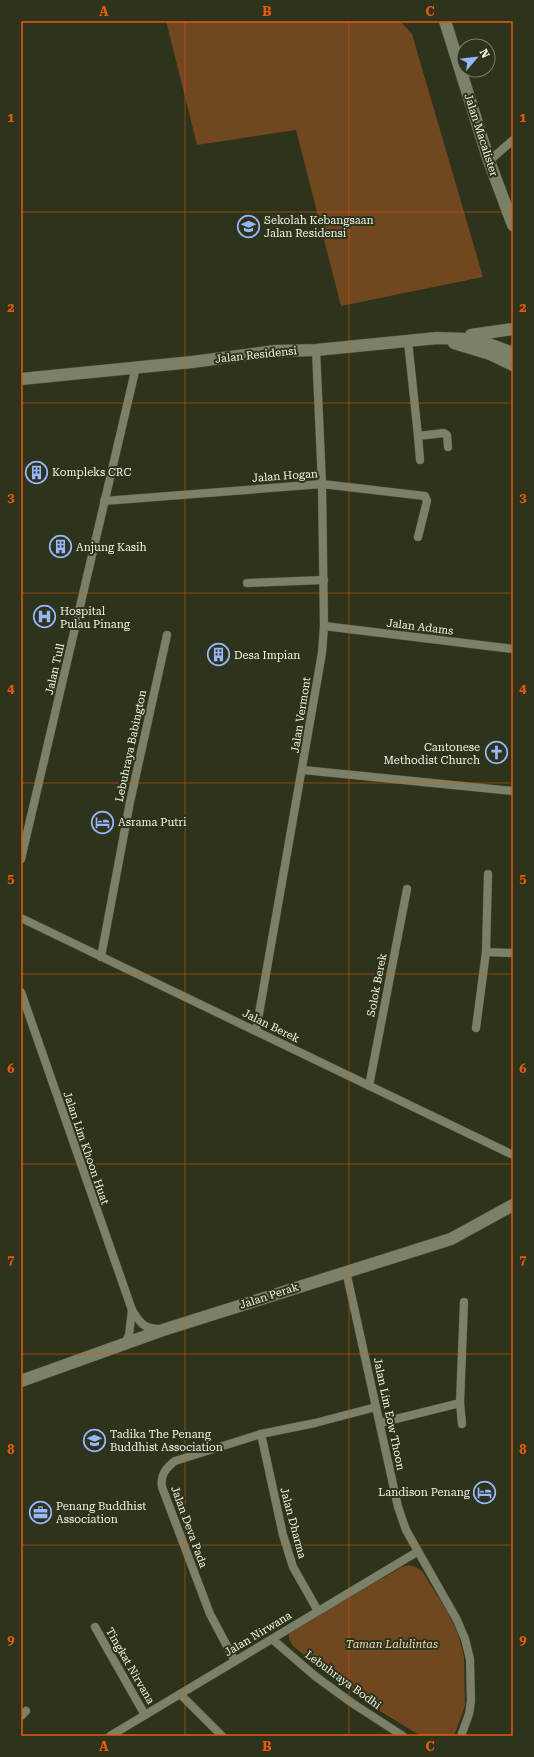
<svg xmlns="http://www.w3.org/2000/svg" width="534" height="1757" font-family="'Roboto Serif',serif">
	<rect width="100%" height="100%" fill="#2e331c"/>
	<g fill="#70471f">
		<polygon points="166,21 400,21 412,34 483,277 341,306 296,130 197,145"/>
		<polygon points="409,1565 416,1567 422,1571 448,1613 458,1634 464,1657 465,1706 454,1736 421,1736 375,1708 312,1662 293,1646 289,1639 289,1634 292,1630 402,1567"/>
	</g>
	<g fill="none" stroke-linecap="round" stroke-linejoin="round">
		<defs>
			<g id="street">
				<polyline points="489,161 513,140"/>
				<polyline points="408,341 418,436 444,433 447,435 448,447"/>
				<polyline points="418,436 420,460"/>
				<polyline points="104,501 322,484 425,496 427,501 418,537"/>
				<polyline points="247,583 324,580"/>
				<polyline points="324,626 513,649"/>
				<polyline points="303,770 513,791"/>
				<polyline points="21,859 136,367"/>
				<polyline points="21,918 513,1155"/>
				<polyline points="486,952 513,953"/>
				<polyline points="101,957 130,802 167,635"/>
				<path d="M 21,992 L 132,1310 C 140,1323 144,1329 160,1329"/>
				<polyline points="476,1028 486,952 488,874"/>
				<polyline points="256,1031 322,653 324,626 322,484 316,350"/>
				<polyline points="369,1086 407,889"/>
				<polyline points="346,1271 398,1507 406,1530 457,1620 465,1639 470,1659 471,1701 469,1714 461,1736"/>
				<polyline points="125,1343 129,1335 132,1310"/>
				<polyline points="380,1423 460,1403"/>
				<polyline points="462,1424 460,1403 464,1302"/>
				<polyline points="261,1434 283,1535 293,1567 318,1611"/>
				<polyline points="95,1627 145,1715"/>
				<polyline points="272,1639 315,1676 352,1703 403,1736"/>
				<path d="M 235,1661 L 210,1614 L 162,1487 C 160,1475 166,1468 175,1461 L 261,1434 L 315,1423 L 376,1407"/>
				<polyline points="180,1694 222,1736"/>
				<polyline points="21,1716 26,1711"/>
				<polyline points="110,1736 417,1552"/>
			</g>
			<g id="secondary">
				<polyline points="445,21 489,161 513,225"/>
				<polyline points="471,335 513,329"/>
				<polyline points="454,343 490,354 513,365"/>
				<polyline points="21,379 192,362 275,351 316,350 437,338 467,339 483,342 513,353"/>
				<polyline points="21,1381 163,1330 451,1239 513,1205"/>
			</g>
		</defs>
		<use href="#street" stroke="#4b4f3b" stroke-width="9"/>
		<use href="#secondary" stroke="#4b4f3b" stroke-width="13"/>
		<use href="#street" stroke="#7a8168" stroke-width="8"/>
		<use href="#secondary" stroke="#7a8168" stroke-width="12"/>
	</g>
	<path fill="none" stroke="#e8590c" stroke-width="1" stroke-opacity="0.55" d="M 185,21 L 185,1736M 349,21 L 349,1736M 21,212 L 513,212M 21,403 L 513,403M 21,593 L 513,593M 21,783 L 513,783M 21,974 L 513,974M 21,1164 L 513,1164M 21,1354 L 513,1354M 21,1545 L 513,1545"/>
	<defs>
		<symbol id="school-ring" viewBox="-11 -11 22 22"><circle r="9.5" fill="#2e331c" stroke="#97b6fd" stroke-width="1.5"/><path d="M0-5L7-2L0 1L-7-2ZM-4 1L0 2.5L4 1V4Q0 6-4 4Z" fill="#97b6fd"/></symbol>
		<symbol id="building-ring" viewBox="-11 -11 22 22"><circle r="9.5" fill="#2e331c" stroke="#97b6fd" stroke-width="1.5"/><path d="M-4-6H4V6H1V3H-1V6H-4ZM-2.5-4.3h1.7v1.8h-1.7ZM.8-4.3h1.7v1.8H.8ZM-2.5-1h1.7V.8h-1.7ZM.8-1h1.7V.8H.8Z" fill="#97b6fd"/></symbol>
		<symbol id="hospital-ring" viewBox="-11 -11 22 22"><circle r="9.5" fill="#2e331c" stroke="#97b6fd" stroke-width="1.5"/><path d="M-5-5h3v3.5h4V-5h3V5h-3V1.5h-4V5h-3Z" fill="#97b6fd"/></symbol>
		<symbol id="church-ring" viewBox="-11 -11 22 22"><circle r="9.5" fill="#2e331c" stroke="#97b6fd" stroke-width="1.5"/><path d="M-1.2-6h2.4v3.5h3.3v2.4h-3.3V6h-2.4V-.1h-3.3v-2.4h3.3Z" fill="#97b6fd"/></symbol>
		<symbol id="hotel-ring" viewBox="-11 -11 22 22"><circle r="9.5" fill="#2e331c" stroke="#97b6fd" stroke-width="1.5"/><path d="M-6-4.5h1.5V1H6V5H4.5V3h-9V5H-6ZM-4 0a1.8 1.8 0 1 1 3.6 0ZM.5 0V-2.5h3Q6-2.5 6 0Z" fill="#97b6fd"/></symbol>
		<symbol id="office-ring" viewBox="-11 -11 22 22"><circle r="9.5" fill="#2e331c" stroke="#97b6fd" stroke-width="1.5"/><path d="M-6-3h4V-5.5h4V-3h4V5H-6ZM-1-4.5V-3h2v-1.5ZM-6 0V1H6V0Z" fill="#97b6fd"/></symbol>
	</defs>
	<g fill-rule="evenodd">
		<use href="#school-ring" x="236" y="214" width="25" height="25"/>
		<use href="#building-ring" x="24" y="460" width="25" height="25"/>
		<use href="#building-ring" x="48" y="534" width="25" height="25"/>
		<use href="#hospital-ring" x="32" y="604" width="25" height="25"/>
		<use href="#building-ring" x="206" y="642" width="25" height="25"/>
		<use href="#church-ring" x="484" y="740" width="25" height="25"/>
		<use href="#hotel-ring" x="90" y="810" width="25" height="25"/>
		<use href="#school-ring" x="82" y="1428" width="25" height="25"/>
		<use href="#hotel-ring" x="472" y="1480" width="25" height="25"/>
		<use href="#office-ring" x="28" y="1500" width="25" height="25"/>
	</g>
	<g text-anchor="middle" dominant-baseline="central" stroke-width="4" stroke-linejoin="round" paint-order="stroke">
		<g font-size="11" fill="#f1f5e7" stroke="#2e331c">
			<text transform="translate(481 135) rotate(72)">Jalan Macalister</text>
			<text transform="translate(256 355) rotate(-6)">Jalan Residensi</text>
			<text transform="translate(285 476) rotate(-4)">Jalan Hogan</text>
			<text transform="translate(420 627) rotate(7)">Jalan Adams</text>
			<text transform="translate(55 669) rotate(-77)">Jalan Tull</text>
			<text transform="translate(301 715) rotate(-81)">Jalan Vermont</text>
			<text transform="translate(131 746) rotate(-78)">Lebuhraya Babington</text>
			<text transform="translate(377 985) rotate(-79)">Solok Berek</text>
			<text transform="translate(271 1026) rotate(26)">Jalan Berek</text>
			<text transform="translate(86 1148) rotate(71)">Jalan Lim Khoon Huat</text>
			<text transform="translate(269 1296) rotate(-18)">Jalan Perak</text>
			<text transform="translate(389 1414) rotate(78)">Jalan Lim Eow Thoon</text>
			<text transform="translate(293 1523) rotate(75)">Jalan Dharma</text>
			<text transform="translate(189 1527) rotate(70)">Jalan Deva Pada</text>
			<text transform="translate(258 1634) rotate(-31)">Jalan Nirwana</text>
			<text transform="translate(130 1666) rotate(60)">Tingkat Nirvana</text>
			<text transform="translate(343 1680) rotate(36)">Lebuhraya Bodhi</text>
		</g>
		<g font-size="11" fill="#f1f5e7" stroke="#2e331c" text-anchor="start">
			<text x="264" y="220">Sekolah Kebangsaan<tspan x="264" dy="13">Jalan Residensi</tspan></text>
			<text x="52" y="472">Kompleks CRC</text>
			<text x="76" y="547">Anjung Kasih</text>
			<text x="60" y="611">Hospital<tspan x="60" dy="13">Pulau Pinang</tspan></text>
			<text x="234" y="655">Desa Impian</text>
			<text x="480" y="747" text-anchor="end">Cantonese<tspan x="480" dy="13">Methodist Church</tspan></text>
			<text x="118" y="822">Asrama Putri</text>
			<text x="110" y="1434">Tadika The Penang<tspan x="110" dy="13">Buddhist Association</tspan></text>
			<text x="470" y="1492" text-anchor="end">Landison Penang</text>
			<text x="56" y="1506">Penang Buddhist<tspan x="56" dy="13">Association</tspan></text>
		</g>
		<g font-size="11" font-style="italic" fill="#f8d7bb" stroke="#2e331c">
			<text x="392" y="1644">Taman Lalulintas</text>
		</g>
	</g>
	<rect width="534" height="1757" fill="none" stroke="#2e331c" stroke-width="44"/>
	<g transform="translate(476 58) rotate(62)"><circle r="19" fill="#2e331c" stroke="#7c816d"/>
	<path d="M0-3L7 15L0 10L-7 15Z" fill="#97b6fd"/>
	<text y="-6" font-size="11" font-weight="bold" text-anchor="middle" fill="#f1f5e7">N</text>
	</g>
	<rect x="22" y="22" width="490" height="1713" fill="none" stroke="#e8590c" stroke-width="1.5"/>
	<g font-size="13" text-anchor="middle" font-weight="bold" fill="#e8590c">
		<text x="104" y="16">A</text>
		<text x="267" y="16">B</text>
		<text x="430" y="16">C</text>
		<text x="11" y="122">1</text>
		<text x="523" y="122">1</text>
		<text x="11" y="312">2</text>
		<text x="523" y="312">2</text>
		<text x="11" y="502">3</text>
		<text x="523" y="502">3</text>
		<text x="11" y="693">4</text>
		<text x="523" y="693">4</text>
		<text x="11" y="883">5</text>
		<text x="523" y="883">5</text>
		<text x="11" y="1073">6</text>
		<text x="523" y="1073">6</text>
		<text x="11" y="1264">7</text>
		<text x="523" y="1264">7</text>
		<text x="11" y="1454">8</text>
		<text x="523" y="1454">8</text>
		<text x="11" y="1644">9</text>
		<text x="523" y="1644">9</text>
		<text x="104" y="1751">A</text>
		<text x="267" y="1751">B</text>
		<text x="430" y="1751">C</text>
	</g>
</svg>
